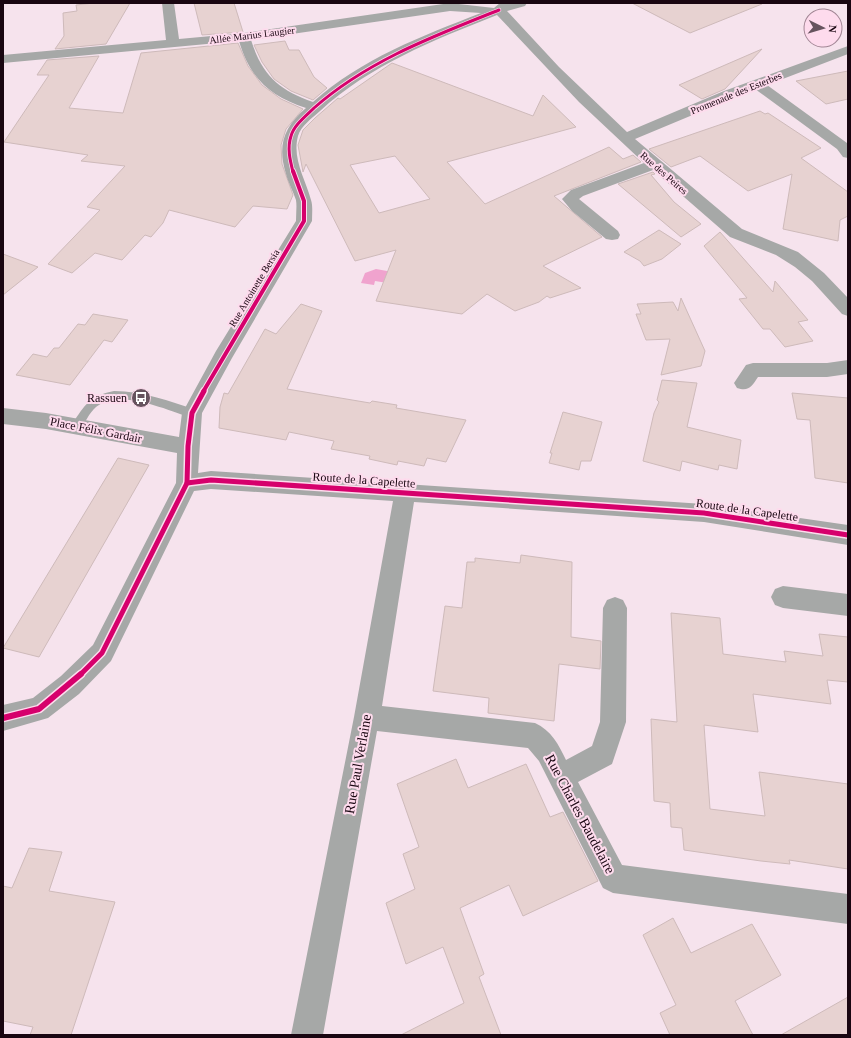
<svg xmlns="http://www.w3.org/2000/svg" width="851" height="1038" font-family="'Times New Roman',serif">
	<rect width="100%" height="100%" fill="#f6e3ed"/>
	<polygon fill="#f0a3ce" points="376,269 398,273 394,284 375,281 374,285 361,283 365,273"/>
	<g fill="#e7d2d1" stroke="#cebaba" fill-rule="evenodd">
		<polygon points="94,3 130,3 106,44 55,49 64,36 63,13 77,11 76,5"/>
		<polygon points="194,3 234,3 243,32 202,35"/>
		<polygon points="632,3 762,3 762,4 690,33"/>
		<polygon points="285,41 289,50 299,50 314,77 327,88 313,100 291,91 274,79 262,62 254,45"/>
		<polygon points="238,43 248,66 262,85 281,99 303,109 286,129 281,145 282,164 293,195 287,209 253,206 235,227 169,210 163,223 151,237 145,235 122,260 95,253 72,273 48,264 100,210 87,207 125,166 81,161 88,155 4,142 49,75 37,75 47,60 99,56 69,108 123,113 141,53"/>
		<polygon points="762,49 725,89 702,99 679,85"/>
		<path d="M 392,63 L 533,116 L 543,95 L 576,127 L 447,162 L 485,204 L 609,147 L 623,159 L 633,155 L 641,162 L 554,196 L 602,237 L 543,266 L 581,288 L 550,298 L 547,296 L 539,302 L 515,311 L 487,294 L 462,314 L 376,301 L 396,250 L 355,261 L 306,164 L 303,172 L 298,145 L 303,130 L 315,118 L 338,98 L 340,99 ZM 395,156 L 430,199 L 379,213 L 350,165 Z"/>
		<polygon points="848,71 848,99 826,104 796,81"/>
		<polygon points="760,111 765,114 768,113 821,148 801,158 848,192 848,216 840,220 838,241 783,229 792,174 748,191 700,156 671,167 649,149"/>
		<polygon points="653,172 655,174 651,175 674,202 701,224 681,237 618,184"/>
		<polygon points="659,230 681,244 662,259 644,266 640,261 624,252"/>
		<polygon points="720,232 773,292 775,281 808,320 798,322 813,341 785,347 770,329 763,329 739,299 747,298 704,246"/>
		<polygon points="3,254 38,267 3,295"/>
		<polygon points="681,298 705,351 701,366 661,375 670,339 646,340 636,314 641,314 637,304 673,302 678,311"/>
		<polygon points="301,304 322,311 287,389 370,403 372,401 397,405 396,408 466,420 446,462 427,458 424,466 398,461 397,465 369,459 370,456 331,449 334,441 289,432 286,440 219,428 220,407 224,393 228,394 265,329 276,334"/>
		<polygon points="93,314 128,320 112,342 104,340 70,385 16,375 33,354 47,357 54,348 59,348 78,324 85,325"/>
		<polygon points="662,380 697,383 687,427 741,440 737,469 719,465 718,470 682,461 680,471 643,461 654,413 659,402 657,400"/>
		<polygon points="792,393 848,398 848,483 815,478 810,420 797,419"/>
		<polygon points="563,412 602,422 591,461 581,461 579,470 549,463 552,453 550,453"/>
		<polygon points="118,458 149,465 39,657 3,648"/>
		<polygon points="521,555 572,562 571,637 601,641 600,669 559,664 554,721 488,713 489,698 433,691 445,606 462,608 467,562 475,562 475,558 520,563"/>
		<polygon points="671,613 720,618 723,654 786,662 784,651 823,656 819,634 848,637 848,682 827,680 831,704 753,694 758,732 704,725 710,809 765,816 759,772 848,784 848,869 789,860 790,864 761,861 684,850 682,828 671,827 670,803 654,801 651,719 677,722"/>
		<polygon points="456,759 468,788 526,764 550,817 563,812 598,881 523,916 509,885 460,908 484,974 479,977 501,1035 401,1035 464,1003 443,947 406,964 386,903 415,889 403,854 419,847 397,784"/>
		<polygon points="29,848 62,852 49,891 115,902 71,1035 30,1035 33,1027 3,1021 3,886 12,888"/>
		<polygon points="673,918 691,953 752,924 781,975 735,1001 753,1035 670,1035 660,1013 676,1005 643,935"/>
		<polygon points="848,997 848,1035 781,1035"/>
	</g>
	<g fill="none" stroke-linecap="round" stroke-linejoin="round">
		<path fill="#a6a8a7" fill-rule="evenodd" d="M 114,391 C 143,391 169,401 196,410 L 198,413 L 196,416 L 192,418 C 167,410 119,388 96,407 C 89,413 85,423 80,430 L 72,430 L 70,427 L 72,424 C 86,404 89,396 114,391 Z"/>
		<g fill="#a6a8a7" fill-rule="evenodd">
			<path d="M 162,3 L 174,3 L 179,39 L 244,33 L 450,3 L 494,8 L 500,3 L 527,3 L 525,6 L 507,11 L 559,67 L 627,132 L 724,91 L 848,46 L 848,54 L 767,85 L 847,143 L 848,158 L 843,157 L 837,149 L 755,89 L 635,139 L 742,229 L 798,252 L 824,273 L 848,298 L 848,316 L 842,314 L 812,281 L 795,267 L 776,255 L 730,237 L 653,170 L 583,196 L 579,199 L 618,231 L 620,235 L 618,239 L 612,240 L 606,239 L 572,211 L 562,199 L 571,190 L 644,163 L 579,102 L 497,15 C 434,40 370,65 320,111 C 312,118 301,126 298,136 C 292,159 305,178 311,200 C 313,206 312,214 312,221 L 232,358 L 202,413 L 198,473 L 211,471 L 704,504 L 848,525 L 848,545 L 704,522 L 414,502 L 382,706 L 535,723 C 551,730 559,745 566,760 L 592,746 L 600,722 L 603,608 L 607,600 L 615,597 L 623,600 L 627,608 L 626,722 L 612,764 L 578,782 L 622,865 L 848,894 L 848,924 L 613,893 L 603,888 L 539,761 L 528,748 L 377,731 L 323,1035 L 291,1035 L 354,717 L 393,501 L 211,489 L 194,491 L 111,661 L 79,694 L 48,718 L 3,731 L 3,705 L 33,698 L 61,676 L 93,645 L 176,483 L 177,453 L 46,429 L 3,424 L 3,408 L 46,413 L 179,437 L 182,413 L 185,408 L 216,351 L 296,221 C 296,214 297,206 296,200 C 293,191 288,182 286,174 C 277,145 284,127 306,108 C 269,96 250,78 239,41 L 3,63 L 3,55 L 166,40 ZM 450,11 L 481,13 C 422,36 361,59 313,102 C 279,90 262,75 251,40 Z"/>
			<path d="M 848,360 L 848,374 L 827,377 L 758,377 C 752,386 749,392 737,388 L 734,383 L 746,365 L 753,363 L 827,363 Z"/>
			<polygon points="783,586 848,594 848,616 783,608 775,605 771,597 775,589"/>
		</g>
		<defs>
			<path id="cycleway-far3" d="M 293,172 C 290,160 287,148 291,136 C 294,125 306,116 314,108 C 367,61 434,36 499,10"/>
			<polyline id="cycleway-far2" points="203,392 304,221 304,201 293,171"/>
			<g id="cycleway-far1">
				<polyline points="187,483 211,480 704,513 848,535"/>
				<polyline points="80,675 102,653 187,483 188,446 192,413 204,391"/>
			</g>
			<polyline id="cycleway" points="3,718 39,709 81,674"/>
		</defs>
		<use href="#cycleway-far3" stroke="#fedbed" stroke-width="4.5"/>
		<use href="#cycleway-far2" stroke="#fedbed" stroke-width="6"/>
		<use href="#cycleway-far1" stroke="#fedbed" stroke-width="8"/>
		<use href="#cycleway" stroke="#fedbed" stroke-width="9"/>
		<use href="#cycleway-far3" stroke="#d6006c" stroke-width="3"/>
		<use href="#cycleway-far2" stroke="#d6006c" stroke-width="4"/>
		<use href="#cycleway-far1" stroke="#d6006c" stroke-width="5"/>
		<use href="#cycleway" stroke="#d6006c" stroke-width="6"/>
	</g>
	<defs>
		<symbol id="bus-disc" viewBox="-11 -11 22 22"><circle r="9.5" fill="#66535e" stroke="#fedbed"/><path d="M-5-6H5V4H4V6H2V4H-2V6H-4V4H-5ZM-3.5-4V0h7V-4ZM-3.5 1.2v1.5H-2V1.2ZM2 1.2v1.5H3.5V1.2Z" fill="#fff"/></symbol>
	</defs>
	<g fill-rule="evenodd">
		<use href="#bus-disc" x="130" y="387" width="22" height="22"/>
	</g>
	<g text-anchor="middle" dominant-baseline="central" stroke-width="4" stroke-linejoin="round" paint-order="stroke">
		<g font-size="10" fill="#190611" stroke="#fedbed">
			<text transform="translate(252 35) rotate(-7)">Allée Marius Laugier</text>
			<text transform="translate(736 93) rotate(-22)">Promenade des Esterbes</text>
			<text transform="translate(664 173) rotate(41)">Rue des Peires</text>
			<text transform="translate(254 288) rotate(-59)">Rue Antoinette Bersia</text>
		</g>
		<g font-size="12" fill="#190611" stroke="#fedbed" text-anchor="end">
			<text x="127" y="398">Rassuen</text>
		</g>
		<g font-size="12" fill="#190611" stroke="#fedbed">
			<text transform="translate(96 430) rotate(11)">Place Félix Gardair</text>
			<text transform="translate(364 480) rotate(4)">Route de la Capelette</text>
			<text transform="translate(747 510) rotate(8)">Route de la Capelette</text>
		</g>
		<g font-size="14" fill="#190611" stroke="#fedbed">
			<text transform="translate(358 764) rotate(-80)">Rue Paul Verlaine</text>
			<text transform="translate(580 814) rotate(62)">Rue Charles Baudelaire</text>
		</g>
	</g>
	<rect width="851" height="1038" fill="none" stroke="#190611" stroke-width="8"/>
	<g transform="translate(823 28) rotate(95)"><circle r="19" fill="#fedbed" stroke="#a28695"/>
	<path d="M0-3L7 15L0 10L-7 15Z" fill="#66535e"/>
	<text y="-6" font-size="11" font-weight="bold" text-anchor="middle" fill="#190611">N</text>
	</g>
</svg>
